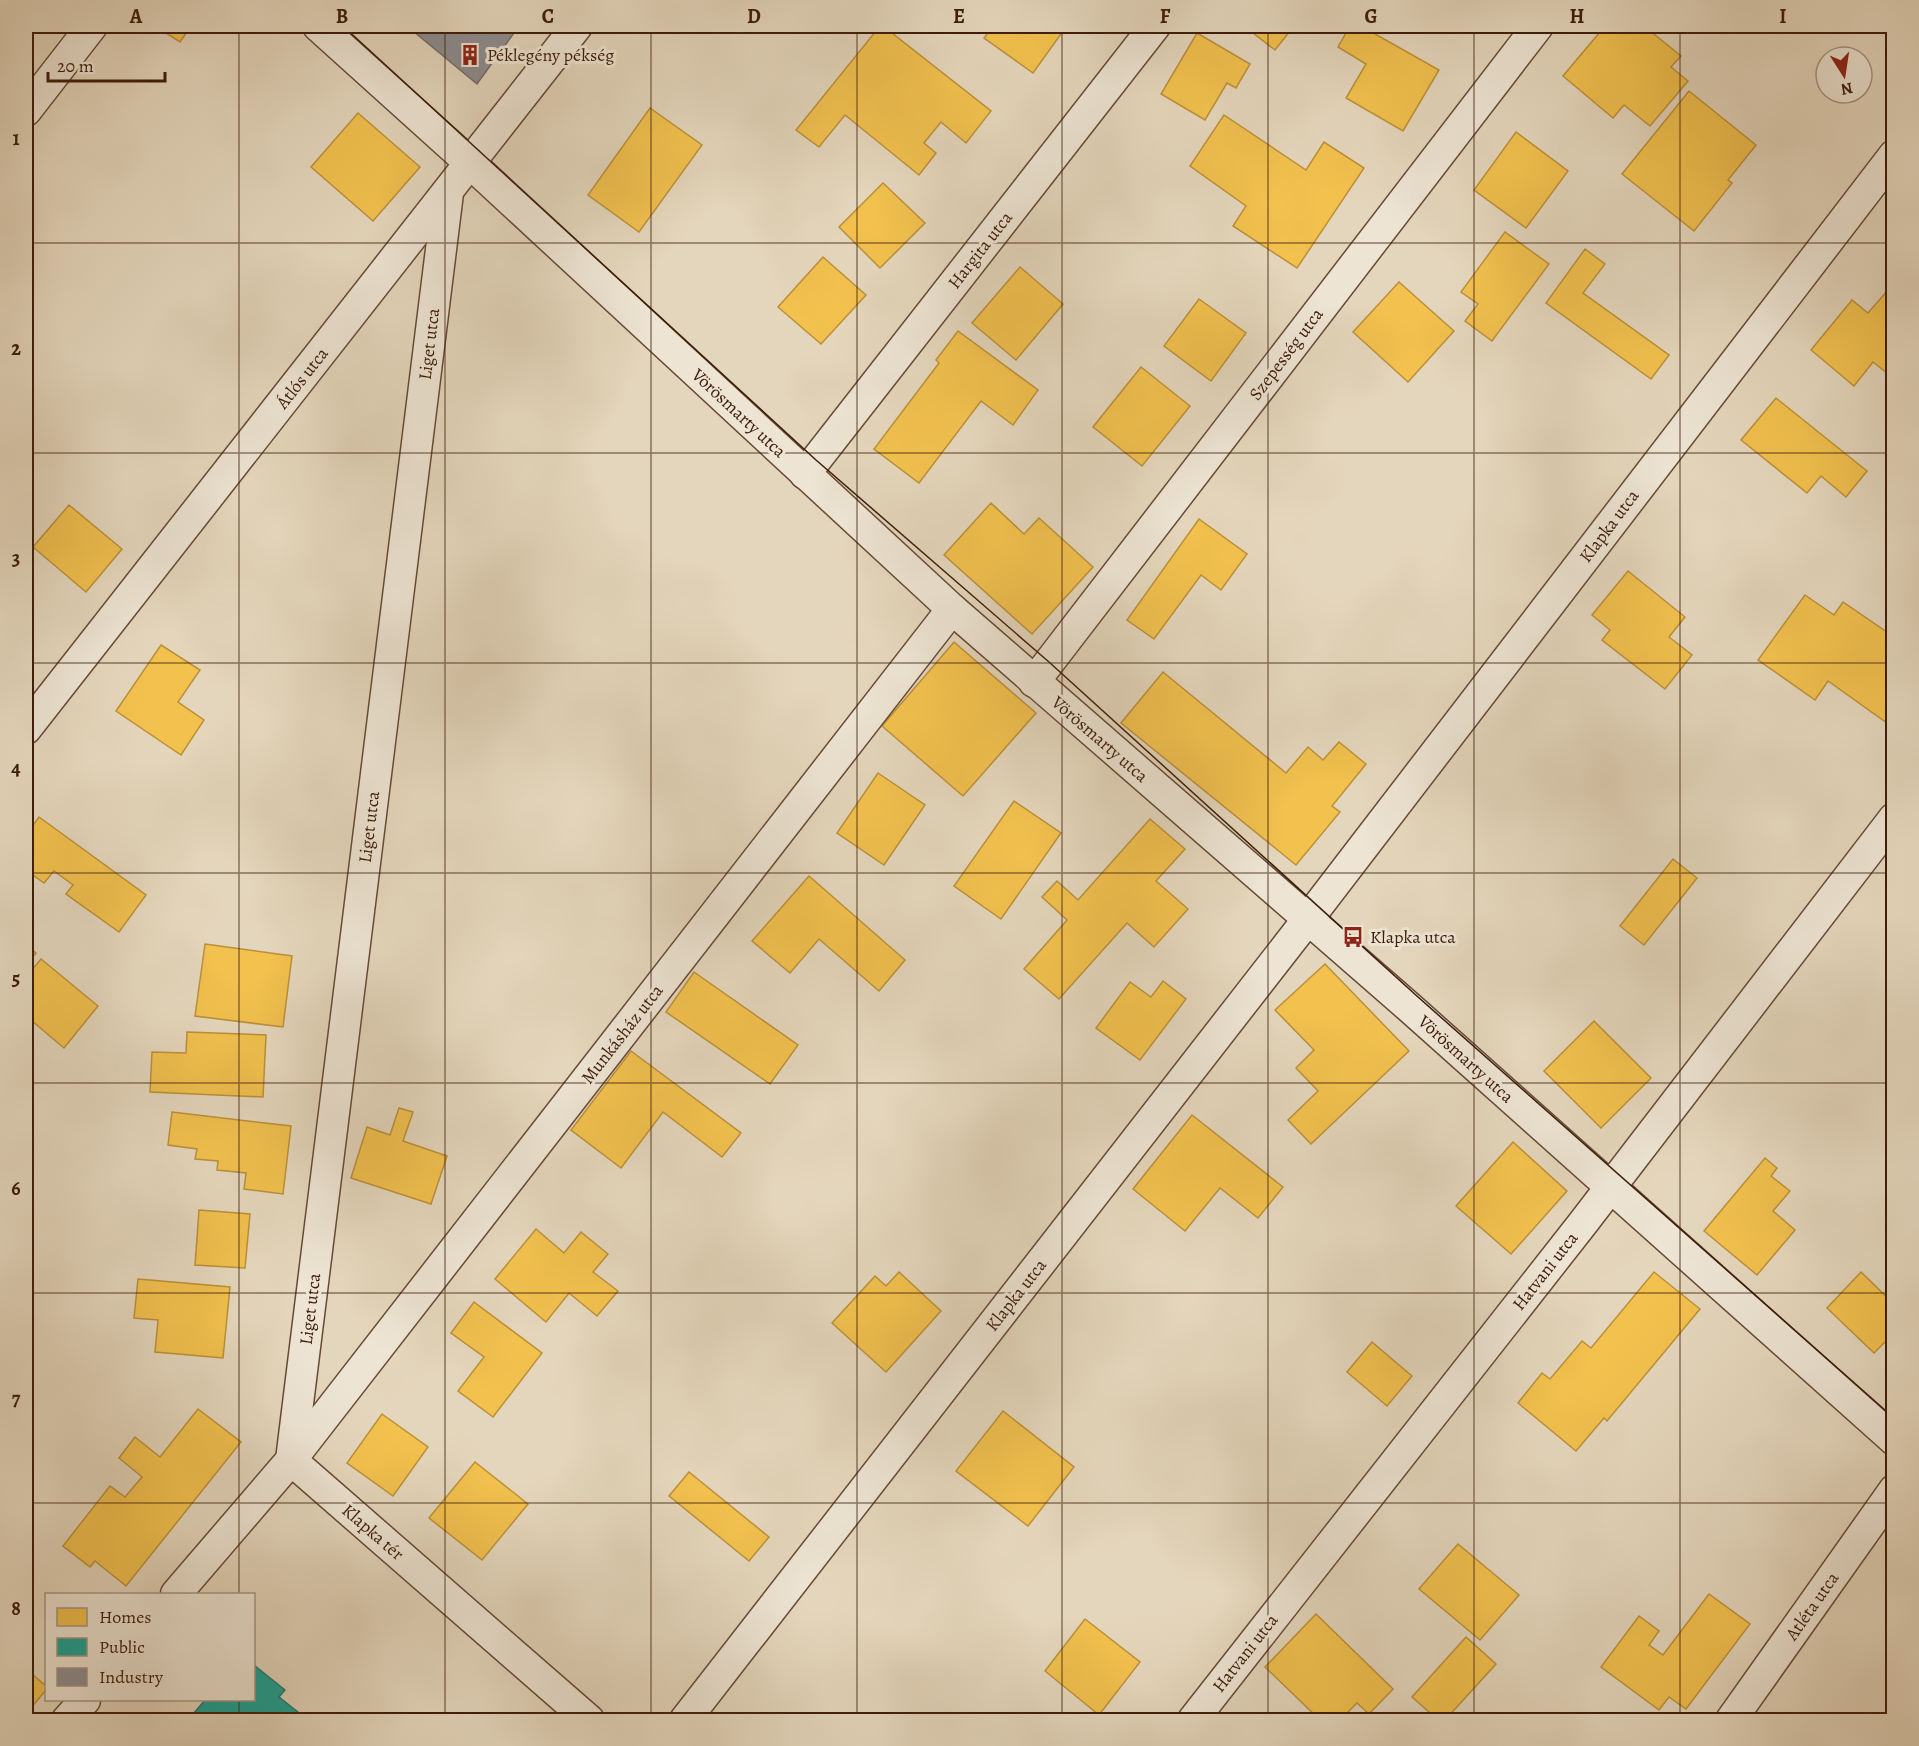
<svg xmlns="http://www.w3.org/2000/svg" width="1919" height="1746" font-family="Alegreya,serif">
	<rect width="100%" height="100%" fill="#e4d6bc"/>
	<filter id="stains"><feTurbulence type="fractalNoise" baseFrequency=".00333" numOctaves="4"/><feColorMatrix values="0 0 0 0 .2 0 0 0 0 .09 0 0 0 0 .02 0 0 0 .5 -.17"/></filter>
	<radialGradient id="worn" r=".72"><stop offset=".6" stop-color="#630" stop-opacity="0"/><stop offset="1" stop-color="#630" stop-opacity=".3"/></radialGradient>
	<g fill="#f2c14e" stroke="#bc9039" stroke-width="1.5">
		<polygon points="155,26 191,26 180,42"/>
		<polygon points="880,26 883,26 991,111 966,143 941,122 924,143 936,153 919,175 845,115 819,147 796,130"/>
		<polygon points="993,26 1050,26 1061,34 1033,73 984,38"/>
		<polygon points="1244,26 1294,26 1275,50"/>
		<polygon points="1350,26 1361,26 1439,70 1403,131 1346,98 1366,64 1338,47"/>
		<polygon points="1605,26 1644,26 1681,56 1671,67 1688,81 1650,126 1624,105 1613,118 1563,76"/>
		<polygon points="1197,33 1250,64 1236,88 1227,83 1205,120 1161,94"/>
		<polygon points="1689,91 1756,145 1728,180 1732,183 1694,231 1622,174"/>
		<polygon points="650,108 702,145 639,232 588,195"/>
		<polygon points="358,113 420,167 373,221 311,167"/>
		<polygon points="1224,115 1306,170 1324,142 1364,168 1297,268 1233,226 1246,206 1190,166"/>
		<polygon points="1516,132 1568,171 1526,228 1474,190"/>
		<polygon points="883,183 925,223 880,268 839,227"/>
		<polygon points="1505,232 1549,264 1492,341 1465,321 1478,304 1461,292"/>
		<polygon points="1585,249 1605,264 1583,293 1669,355 1651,379 1546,303"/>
		<polygon points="823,257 866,295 821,344 778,307"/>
		<polygon points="1020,267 1063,304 1016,360 972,323"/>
		<polygon points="1399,282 1454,331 1408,382 1353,332"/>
		<polygon points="1894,283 1894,375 1892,377 1873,362 1854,386 1811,350 1852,300 1868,313"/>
		<polygon points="1199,299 1246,333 1211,381 1164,346"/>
		<polygon points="958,331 1038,390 1013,425 981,401 919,483 874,449 939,363 936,360"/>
		<polygon points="1141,367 1190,406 1142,466 1093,427"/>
		<polygon points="1776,398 1867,471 1846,497 1821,476 1807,493 1741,440"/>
		<polygon points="991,503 1024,534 1039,518 1093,567 1032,634 944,555"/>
		<polygon points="69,505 122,549 86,592 33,547"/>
		<polygon points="1199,519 1247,554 1221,590 1201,575 1154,639 1127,620"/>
		<polygon points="1628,571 1685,617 1669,637 1692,655 1665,689 1602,640 1610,630 1592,615"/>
		<polygon points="1805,595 1834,615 1843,602 1894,637 1894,728 1828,681 1815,700 1758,660"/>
		<polygon points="954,642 1036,713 963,796 882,726"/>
		<polygon points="161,645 200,670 178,702 204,720 181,755 116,711"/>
		<polygon points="1163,672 1286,773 1308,747 1323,760 1339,742 1366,764 1332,806 1340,812 1296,865 1121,723"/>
		<polygon points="878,773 925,805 884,865 837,833"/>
		<polygon points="1014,801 1061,833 1001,919 954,886"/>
		<polygon points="39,817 146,895 119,932 66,894 73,885 54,871 44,883 26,870 26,835"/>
		<polygon points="1150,819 1185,849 1156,881 1188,909 1154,947 1127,923 1059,999 1024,969 1067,920 1042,897 1057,881 1078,900"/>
		<polygon points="1673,859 1697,878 1644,945 1620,926"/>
		<polygon points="809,876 905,960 879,991 819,939 790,973 752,941"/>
		<polygon points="205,944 292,956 283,1027 195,1016"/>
		<polygon points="26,945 36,953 26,965"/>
		<polygon points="41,959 98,1006 64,1048 26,1016 26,977"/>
		<polygon points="1325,964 1409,1051 1311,1144 1288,1120 1318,1091 1296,1068 1314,1050 1275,1010"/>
		<polygon points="694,972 798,1045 770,1084 666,1012"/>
		<polygon points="1163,981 1186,999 1140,1060 1096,1028 1130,982 1151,997"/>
		<polygon points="1594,1021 1651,1078 1601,1128 1544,1071"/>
		<polygon points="187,1032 266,1035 263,1097 150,1092 152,1052 186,1053"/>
		<polygon points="631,1051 741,1133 722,1157 663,1112 621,1168 571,1130"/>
		<polygon points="399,1108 413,1112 403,1141 447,1156 431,1204 351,1178 367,1127 390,1135"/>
		<polygon points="172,1112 291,1126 283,1194 244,1189 246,1173 217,1170 218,1161 195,1159 197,1149 168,1145"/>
		<polygon points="1192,1115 1283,1187 1258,1218 1220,1188 1185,1231 1133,1189"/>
		<polygon points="1513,1142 1567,1191 1511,1254 1456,1206"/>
		<polygon points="1765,1158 1777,1168 1771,1176 1790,1191 1773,1211 1795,1230 1757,1275 1704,1231"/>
		<polygon points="199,1210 250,1214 245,1268 195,1265"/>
		<polygon points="536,1229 564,1253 581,1232 608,1254 593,1272 618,1291 597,1316 569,1293 546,1322 495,1279"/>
		<polygon points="899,1272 941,1311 886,1372 832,1323 875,1276 886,1286"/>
		<polygon points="1654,1272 1700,1309 1607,1421 1604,1418 1576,1451 1518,1403 1542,1373 1550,1379 1582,1341 1591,1348"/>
		<polygon points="1861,1272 1894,1304 1894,1333 1874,1353 1827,1308"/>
		<polygon points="138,1279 230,1287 223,1358 155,1352 158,1320 134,1318"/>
		<polygon points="474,1302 542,1353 493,1417 458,1391 484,1357 451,1333"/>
		<polygon points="1372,1342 1412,1376 1387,1406 1347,1372"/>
		<polygon points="198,1409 241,1442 126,1586 95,1561 90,1567 63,1546 110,1486 125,1497 142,1477 119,1458 135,1437 160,1457"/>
		<polygon points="1003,1411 1074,1467 1028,1526 956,1471"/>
		<polygon points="382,1414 428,1447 393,1496 347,1463"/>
		<polygon points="475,1462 528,1504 482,1560 429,1518"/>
		<polygon points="689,1472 769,1537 749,1561 669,1496"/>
		<polygon points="1458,1544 1519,1595 1480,1640 1419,1589"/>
		<polygon points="1709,1594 1750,1624 1686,1709 1669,1697 1659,1710 1601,1667 1639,1616 1659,1631 1649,1645 1663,1655"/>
		<polygon points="1316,1614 1393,1689 1369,1714 1357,1703 1340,1720 1320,1720 1265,1667"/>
		<polygon points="1085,1619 1140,1662 1099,1715 1045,1671"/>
		<polygon points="1466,1637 1496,1664 1445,1720 1438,1720 1412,1697"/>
		<polygon points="32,1674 46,1686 46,1690 26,1714 26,1681"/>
	</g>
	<polygon fill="#17a398" stroke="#227a6d" stroke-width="1.5" points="254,1665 285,1690 279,1697 308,1720 188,1720 205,1700 254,1700"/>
	<polygon fill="#8d8d92" stroke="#756b69" stroke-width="1.5" points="407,26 519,26 477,84"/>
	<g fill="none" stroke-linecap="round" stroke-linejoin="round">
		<defs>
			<g id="minor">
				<polyline points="318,26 470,163 952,609 1409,1007 1894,1440"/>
				<polyline points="26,111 92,26"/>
				<polyline points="805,474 1155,26"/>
				<polyline points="1034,682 1538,26"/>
				<polyline points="26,729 577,26"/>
				<polyline points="291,1460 448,193"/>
				<polyline points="291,1460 952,609"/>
				<polyline points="176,1594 291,1460 589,1720"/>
				<polyline points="67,1720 85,1700"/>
				<polyline points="685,1720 1308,919 1894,155"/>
				<polyline points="1193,1720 1583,1223 1894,818"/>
				<polyline points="1731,1720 1894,1490"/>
			</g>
		</defs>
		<use href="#minor" stroke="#674a36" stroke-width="33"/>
		<use href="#minor" stroke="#ede4d3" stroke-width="30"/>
		<polyline stroke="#3d1c09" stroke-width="1.5" points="343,26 816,460 1049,662 1418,997 1894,1418"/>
	</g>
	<path fill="none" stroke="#3d1c09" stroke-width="1.5" stroke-opacity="0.55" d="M 239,26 L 239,1594M 445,26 L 445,1720M 651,26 L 651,1720M 857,26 L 857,1720M 1062,26 L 1062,1720M 1268,26 L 1268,1720M 1474,26 L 1474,1720M 1680,26 L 1680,1720M 26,243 L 1894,243M 26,453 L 1894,453M 26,663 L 1894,663M 26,873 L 1894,873M 26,1083 L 1894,1083M 26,1293 L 1894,1293M 26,1503 L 1894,1503M 239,1700 L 239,1720"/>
	<defs>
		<symbol id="building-bare" viewBox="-9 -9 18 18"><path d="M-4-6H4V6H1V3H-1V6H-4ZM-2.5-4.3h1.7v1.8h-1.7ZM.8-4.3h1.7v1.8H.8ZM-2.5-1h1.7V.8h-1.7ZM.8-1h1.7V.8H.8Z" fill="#8f2418" stroke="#ede4d3" stroke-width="2.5" paint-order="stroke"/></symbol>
		<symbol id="bus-bare" viewBox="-9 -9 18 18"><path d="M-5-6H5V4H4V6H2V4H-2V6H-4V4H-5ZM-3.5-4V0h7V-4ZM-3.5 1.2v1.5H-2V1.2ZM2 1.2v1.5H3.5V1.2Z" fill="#8f2418" stroke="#ede4d3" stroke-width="2.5" paint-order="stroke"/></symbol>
	</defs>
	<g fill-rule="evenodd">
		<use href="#building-bare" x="455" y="40" width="30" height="30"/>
		<use href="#bus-bare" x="1338" y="922" width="30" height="30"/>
	</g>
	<g text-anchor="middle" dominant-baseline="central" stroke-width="6" stroke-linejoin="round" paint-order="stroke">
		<g font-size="18" fill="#3d1c09" stroke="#ede4d3" text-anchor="start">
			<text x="487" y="55">Péklegény pékség</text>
			<text x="1370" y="937">Klapka utca</text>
		</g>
		<g font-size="18" fill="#3d1c09" stroke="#ede4d3">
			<text transform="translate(980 250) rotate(-52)">Hargita utca</text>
			<text transform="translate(429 344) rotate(-83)">Liget utca</text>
			<text transform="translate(1286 354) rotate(-53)">Szepesség utca</text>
			<text transform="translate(302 378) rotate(-52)">Átlós utca</text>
			<text transform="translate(739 413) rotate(43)">Vörösmarty utca</text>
			<text transform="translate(1609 526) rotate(-53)">Klapka utca</text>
			<text transform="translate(1100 739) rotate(41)">Vörösmarty utca</text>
			<text transform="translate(369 827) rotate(-83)">Liget utca</text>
			<text transform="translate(622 1034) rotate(-52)">Munkásház utca</text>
			<text transform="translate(1466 1059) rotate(42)">Vörösmarty utca</text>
			<text transform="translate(1545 1271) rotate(-52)">Hatvani utca</text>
			<text transform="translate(1016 1295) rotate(-52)">Klapka utca</text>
			<text transform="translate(310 1309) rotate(-83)">Liget utca</text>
			<text transform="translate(373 1532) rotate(41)">Klapka tér</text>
			<text transform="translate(1812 1606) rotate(-55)">Atléta utca</text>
			<text transform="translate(1245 1653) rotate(-52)">Hatvani utca</text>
		</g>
	</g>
	<rect width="1919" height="1746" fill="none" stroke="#e4d6bc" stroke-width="66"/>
	<rect x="45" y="1593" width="210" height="108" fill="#ede4d3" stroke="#a79482" stroke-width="1.5"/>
	<rect x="57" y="1608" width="30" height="18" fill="#f2c14e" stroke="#a79482" stroke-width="1.5"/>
	<text x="99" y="1623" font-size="18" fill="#3d1c09">Homes</text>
	<rect x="57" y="1638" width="30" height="18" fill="#17a398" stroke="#a79482" stroke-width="1.5"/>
	<text x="99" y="1653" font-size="18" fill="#3d1c09">Public</text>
	<rect x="57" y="1668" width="30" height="18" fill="#8d8d92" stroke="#a79482" stroke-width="1.5"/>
	<text x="99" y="1683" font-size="18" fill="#3d1c09">Industry</text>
	<g transform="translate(1844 75) rotate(168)"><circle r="28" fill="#ede4d3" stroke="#a79482" stroke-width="1.5"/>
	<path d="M0-4.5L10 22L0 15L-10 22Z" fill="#8f2418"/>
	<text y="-9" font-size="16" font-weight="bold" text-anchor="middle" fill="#3d1c09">N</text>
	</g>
	<path d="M48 72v9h117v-9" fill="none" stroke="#3d1c09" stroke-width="3"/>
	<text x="57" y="72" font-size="18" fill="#3d1c09" stroke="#ede4d3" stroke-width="4.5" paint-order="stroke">20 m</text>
	<rect x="33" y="33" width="1853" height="1680" fill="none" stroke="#3d1c09" stroke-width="2"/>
	<g font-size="20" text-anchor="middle" font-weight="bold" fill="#3d1c09">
		<text x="136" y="23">A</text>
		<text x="342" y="23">B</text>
		<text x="548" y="23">C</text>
		<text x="754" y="23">D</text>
		<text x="959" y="23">E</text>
		<text x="1165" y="23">F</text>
		<text x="1371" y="23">G</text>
		<text x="1577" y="23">H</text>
		<text x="1783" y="23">I</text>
		<text x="16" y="145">1</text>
		<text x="16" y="355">2</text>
		<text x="16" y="565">3</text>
		<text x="16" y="775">4</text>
		<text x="16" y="985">5</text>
		<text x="16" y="1195">6</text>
		<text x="16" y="1405">7</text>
		<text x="16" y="1615">8</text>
	</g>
	<rect width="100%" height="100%" filter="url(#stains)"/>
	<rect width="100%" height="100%" fill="url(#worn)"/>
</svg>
